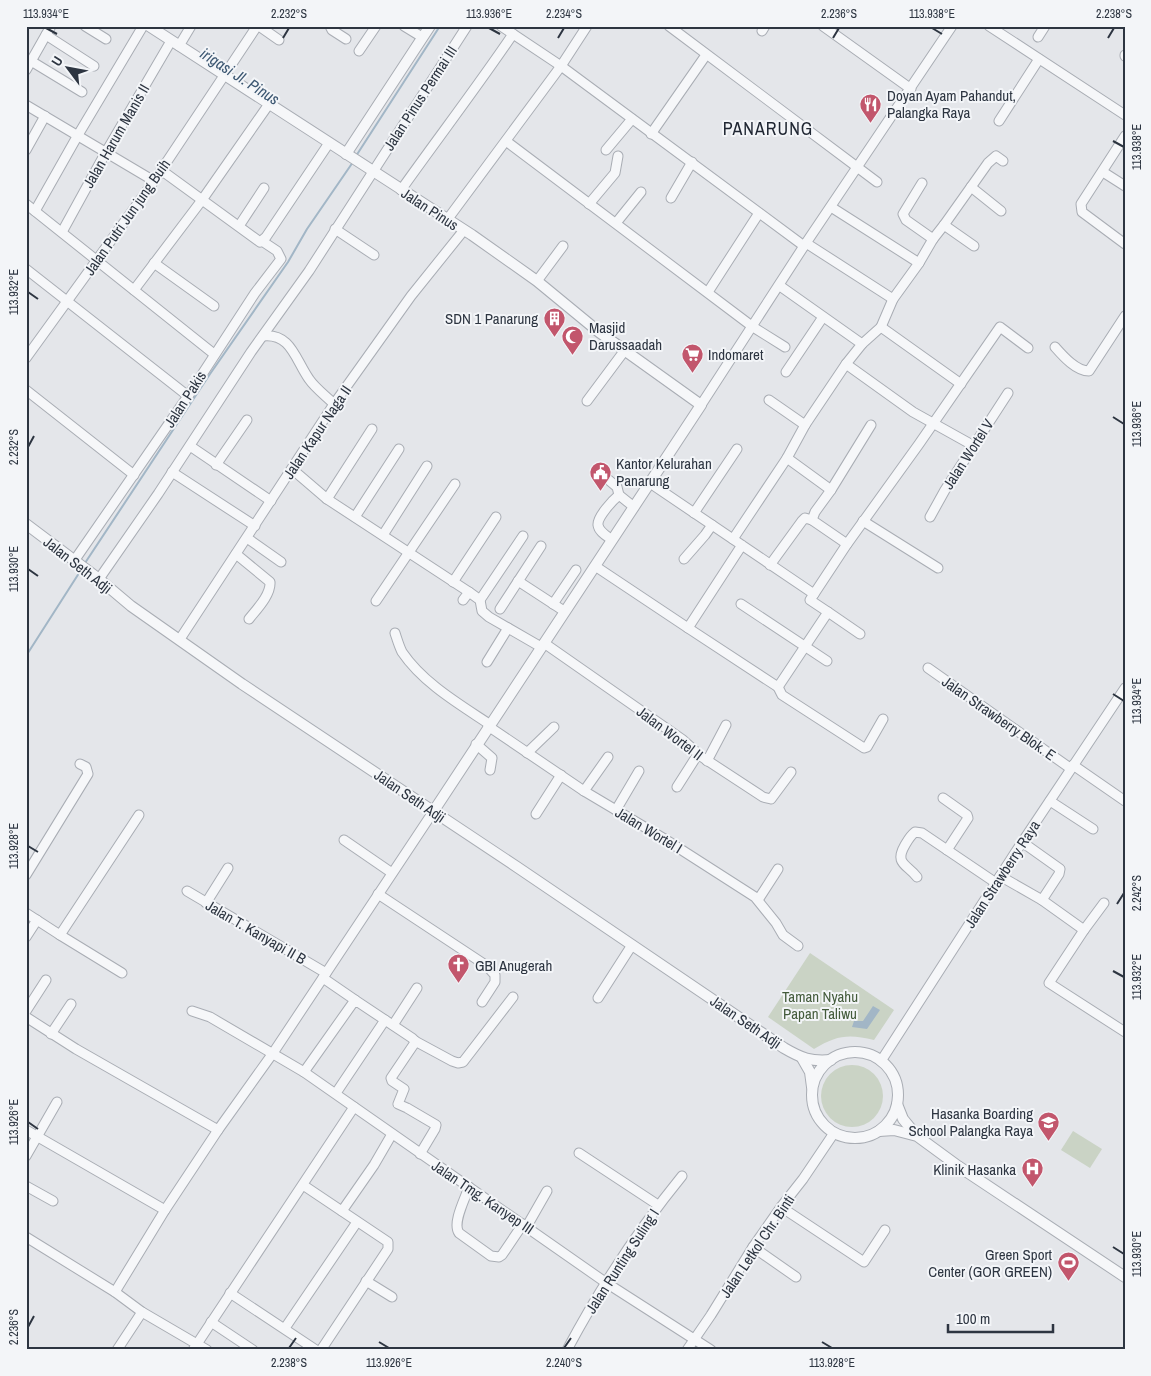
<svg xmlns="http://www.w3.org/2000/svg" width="1151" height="1376" font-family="'Archivo Narrow',sans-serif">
	<rect width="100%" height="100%" fill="#e4e6ea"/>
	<g fill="#cad3c5">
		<path d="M 810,953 L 894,1010 L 874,1040 C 849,1034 837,1035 814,1049 L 768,1017 Z"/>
		<circle cx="852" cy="1096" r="31"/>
		<polygon points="1073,1131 1102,1149 1090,1168 1061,1150"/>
	</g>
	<polygon fill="#a2b6c6" points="873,1006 880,1010 867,1029 852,1027 854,1021 863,1021"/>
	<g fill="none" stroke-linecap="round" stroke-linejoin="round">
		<g stroke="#a2b6c6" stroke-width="2">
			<polyline points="356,156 440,26"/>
			<polyline points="85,563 210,374 288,262 307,229 353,162"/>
			<polyline points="26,656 81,570"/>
		</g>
		<defs>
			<g id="minor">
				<polyline points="85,26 106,39"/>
				<polyline points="259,26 279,40"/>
				<polyline points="330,26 332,30 346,39"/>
				<polyline points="404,26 422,37"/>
				<polyline points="501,26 561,66 804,246"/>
				<polyline points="669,26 877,182"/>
				<polyline points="823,26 911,89"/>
				<polyline points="989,26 1125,115"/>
				<polyline points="762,31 765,26"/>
				<polyline points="46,35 94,66"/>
				<polyline points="1038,37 1045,26"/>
				<polyline points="179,46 191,26"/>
				<polyline points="359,51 376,26"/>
				<polyline points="1125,56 1125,55"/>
				<polyline points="31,61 82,92"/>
				<polyline points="26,70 51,26"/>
				<polyline points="26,105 154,181"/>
				<polyline points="999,121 1039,59"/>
				<polyline points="651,134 706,55"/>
				<polyline points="1125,136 1081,204 1082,212 1125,244"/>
				<polyline points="506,141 753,327 785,347"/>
				<polyline points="26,150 45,116"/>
				<polyline points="606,150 632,119"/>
				<polyline points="161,170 260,242 266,237 329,143"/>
				<polyline points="1103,172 1125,186"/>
				<polyline points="971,187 988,163 996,156 1003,161"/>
				<path d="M 401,190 C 438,138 477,87 513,34"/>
				<polyline points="671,198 692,162"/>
				<polyline points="26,204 214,354"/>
				<polyline points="589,204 615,173 618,156"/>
				<polyline points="35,211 78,135 143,26"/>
				<polyline points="447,220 561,66 587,26"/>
				<polyline points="616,223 641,192"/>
				<polyline points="944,225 971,187 1001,211"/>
				<polyline points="239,226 264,188"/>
				<polyline points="335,229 374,255"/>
				<polyline points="62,232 106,152 171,41"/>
				<polyline points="933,239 944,225 974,246"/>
				<polyline points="806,243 893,299 919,263 831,207"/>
				<polyline points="154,263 214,306"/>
				<polyline points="919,263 933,239 906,220 903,214 922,183"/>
				<polyline points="26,269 188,396"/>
				<polyline points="537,281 563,246"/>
				<polyline points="780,286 862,344 846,364 805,425"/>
				<polyline points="134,290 202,200 269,104"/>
				<polyline points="708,292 759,213"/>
				<polyline points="881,327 961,384"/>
				<path d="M 263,336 C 291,333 295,359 309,379 C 315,388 326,396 334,404"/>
				<polyline points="862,344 881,327 893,299"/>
				<path d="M 1055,347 C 1063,356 1076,371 1089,371 L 1125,316"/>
				<polyline points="26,358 154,181 257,26"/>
				<polyline points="846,364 913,412 974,446"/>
				<polyline points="786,372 823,317"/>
				<polyline points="26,390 134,475"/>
				<polyline points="587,401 625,350"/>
				<polyline points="701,405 804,246 952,26"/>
				<polyline points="190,446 271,501"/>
				<polyline points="787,458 831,490"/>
				<polyline points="216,465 247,420"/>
				<polyline points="292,469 327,499 469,592 463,600"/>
				<polyline points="598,471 617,487 619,495 634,507"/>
				<polyline points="172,472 255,526"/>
				<polyline points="650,483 814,594 810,600 828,612 778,687 688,628 742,545"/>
				<polyline points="327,499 372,429"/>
				<polyline points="694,513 737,449"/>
				<polyline points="355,517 399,449"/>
				<polyline points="930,517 945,490 1008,393"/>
				<polyline points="863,521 938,568"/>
				<polyline points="383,535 427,466"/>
				<polyline points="247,538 281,562"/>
				<polyline points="733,539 787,458 805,425 769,400"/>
				<path d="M 612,540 C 607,536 599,532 598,525 C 597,517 613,500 619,495"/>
				<polyline points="847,544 812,520 815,512 831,490 871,425"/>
				<path d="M 236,554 L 270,582 C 271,595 256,610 249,619"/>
				<polyline points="684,559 705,535 712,525"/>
				<polyline points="74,561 188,396 255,293 281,259 277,251 262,241"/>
				<polyline points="770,565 802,521 805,518 812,520"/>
				<polyline points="595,566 688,628"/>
				<polyline points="99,579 158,494 251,352 309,271 467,26"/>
				<polyline points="518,581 564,611"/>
				<polyline points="453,582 496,517"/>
				<polyline points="469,592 480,600 482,611 489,617 541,647"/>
				<polyline points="814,594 847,544 919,444 1000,327 1028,348"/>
				<polyline points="480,600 523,536"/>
				<polyline points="376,601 455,484"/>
				<polyline points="553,604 576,570"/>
				<polyline points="741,604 827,661"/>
				<polyline points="500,609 541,546"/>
				<polyline points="828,612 860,634"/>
				<path d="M 395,633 C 397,639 399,646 402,652 C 423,683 459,704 489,724"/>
				<polyline points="180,639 334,404 411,296 464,230"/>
				<polyline points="544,643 683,740 702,757 763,797 771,799 791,772"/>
				<polyline points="487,662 508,628"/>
				<polyline points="928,668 1070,768"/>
				<polyline points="778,687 782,695 864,748 867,747 883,719"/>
				<polyline points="488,726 584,791 663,838 755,897 776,923 783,935 798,946"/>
				<polyline points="476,744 492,758 490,770"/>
				<polyline points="527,753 554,727"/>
				<polyline points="707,761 726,725"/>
				<polyline points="1073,765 1125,801"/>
				<polyline points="677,787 698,754"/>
				<polyline points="584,791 608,757"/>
				<polyline points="943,798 967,815 968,818 947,850"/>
				<polyline points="1050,801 1093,829"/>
				<polyline points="616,810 639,771"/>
				<polyline points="536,814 561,775"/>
				<polyline points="344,840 392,873"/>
				<polyline points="1022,842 1060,869 1059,874 1042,900"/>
				<polyline points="26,875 88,774 86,767 80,764"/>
				<polyline points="1000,876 1042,900 1084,930"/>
				<path d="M 917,877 C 907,864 894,864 905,845 C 908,840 910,836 915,832 L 922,833 L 996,883"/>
				<polyline points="187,891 326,973"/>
				<polyline points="378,894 487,966 495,975 495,982 482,1002"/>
				<polyline points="758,900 778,869"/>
				<polyline points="206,903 228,868"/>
				<polyline points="1104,903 1084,930 1049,983 1125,1032"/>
				<polyline points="26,913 60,935 139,815"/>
				<polyline points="60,935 122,973"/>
				<polyline points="26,937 37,920"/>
				<polyline points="323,978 355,1000"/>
				<polyline points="598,998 632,945"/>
				<polyline points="26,1011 46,980"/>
				<polyline points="192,1011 210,1017 304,1072 605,1282 711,1350"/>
				<polyline points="26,1017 76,1049 218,1130 273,1053 433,812"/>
				<polyline points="393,1025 417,988"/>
				<polyline points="51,1034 71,1004"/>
				<polyline points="415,1041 452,1061 458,1063 463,1062 513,997"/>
				<polyline points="881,1061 1015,853 1125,688"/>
				<polyline points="304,1072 355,1000 412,1038 415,1041 414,1044 391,1078 392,1081 404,1089 398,1104 407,1108 436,1125 435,1129 420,1154"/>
				<polyline points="336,1093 385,1020"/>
				<polyline points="26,1130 165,1210"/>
				<polyline points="579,1153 658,1205"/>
				<polyline points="26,1156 57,1102"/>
				<polyline points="303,1185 388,1242 388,1249 321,1350"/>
				<polyline points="26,1186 53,1201"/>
				<path d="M 469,1187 C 465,1199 452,1223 459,1233 L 491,1256 L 499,1257 L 502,1255 L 523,1224"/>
				<polyline points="781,1207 864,1262 885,1230"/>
				<polyline points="342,1211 374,1165 392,1134"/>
				<polyline points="527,1226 547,1191"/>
				<polyline points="26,1237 115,1292 142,1312 207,1350"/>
				<polyline points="753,1247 796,1277"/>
				<polyline points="366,1281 392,1297"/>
				<polyline points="115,1292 165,1210 218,1130"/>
				<polyline points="230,1293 316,1350"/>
				<polyline points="211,1322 253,1350"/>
				<polyline points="285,1328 357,1222"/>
				<polyline points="117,1350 142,1312"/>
				<polyline points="193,1350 354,1107"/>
				<path d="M 567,1350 C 600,1288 638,1230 682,1176"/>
				<polyline points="687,1350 711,1315 753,1247 781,1207 803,1179 834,1133"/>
			</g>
			<g id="tertiary">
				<polyline points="149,26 472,235 537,281 599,332 701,405 433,812"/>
				<polyline points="346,154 430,26"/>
				<path d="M 26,524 L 99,579 L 131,606 L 242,684 L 517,867 L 784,1048 C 801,1058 811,1062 831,1060"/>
				<circle cx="855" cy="1095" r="43"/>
				<polyline points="802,1058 810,1072 812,1087"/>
				<polyline points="897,1104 903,1119 916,1135"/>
				<polyline points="879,1131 894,1130 917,1136 958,1166 1125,1277"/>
			</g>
		</defs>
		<use href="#minor" stroke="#a9adb4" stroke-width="11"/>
		<use href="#tertiary" stroke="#a9adb4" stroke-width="12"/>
		<use href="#minor" stroke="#f6f7f9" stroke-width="9"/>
		<use href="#tertiary" stroke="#f6f7f9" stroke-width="10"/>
	</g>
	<path fill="none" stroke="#2d3541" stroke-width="2" d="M 46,28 L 57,34M 489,28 L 500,34M 932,28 L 942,34M 283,38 L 289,28M 558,38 L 564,28M 833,38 L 839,28M 1108,38 L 1114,28M 1113,141 L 1124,147M 28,292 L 38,299M 1113,417 L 1124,424M 28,447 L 34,436M 28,569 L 38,576M 1113,694 L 1124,701M 28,846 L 38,852M 1117,904 L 1124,893M 1113,971 L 1124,977M 28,1122 L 38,1129M 1113,1247 L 1124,1254M 28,1327 L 34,1316M 379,1342 L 389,1348M 822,1342 L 832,1348M 289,1348 L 296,1338M 564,1348 L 571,1338"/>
	<defs>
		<symbol id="restaurant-pin" viewBox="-11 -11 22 30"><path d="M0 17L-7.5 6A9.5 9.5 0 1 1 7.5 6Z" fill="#c2566c" stroke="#f3f5f8"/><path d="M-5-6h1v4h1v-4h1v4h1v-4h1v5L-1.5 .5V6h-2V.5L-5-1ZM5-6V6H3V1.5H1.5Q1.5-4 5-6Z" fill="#fff"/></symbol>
		<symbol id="building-pin" viewBox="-11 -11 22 30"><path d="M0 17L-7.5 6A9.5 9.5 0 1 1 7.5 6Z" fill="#c2566c" stroke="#f3f5f8"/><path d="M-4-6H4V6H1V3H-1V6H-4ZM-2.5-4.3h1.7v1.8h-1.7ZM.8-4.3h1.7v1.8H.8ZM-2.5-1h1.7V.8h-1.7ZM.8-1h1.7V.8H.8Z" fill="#fff"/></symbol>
		<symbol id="mosque-pin" viewBox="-11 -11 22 30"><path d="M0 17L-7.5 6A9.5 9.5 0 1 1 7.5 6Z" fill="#c2566c" stroke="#f3f5f8"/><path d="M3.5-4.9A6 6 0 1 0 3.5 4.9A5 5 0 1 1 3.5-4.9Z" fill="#fff"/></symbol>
		<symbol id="supermarket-pin" viewBox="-11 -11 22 30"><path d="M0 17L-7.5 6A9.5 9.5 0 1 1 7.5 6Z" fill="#c2566c" stroke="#f3f5f8"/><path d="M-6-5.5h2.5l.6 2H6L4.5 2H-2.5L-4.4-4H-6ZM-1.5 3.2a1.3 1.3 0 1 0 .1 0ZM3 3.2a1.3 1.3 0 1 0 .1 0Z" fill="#fff"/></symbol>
		<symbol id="civic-pin" viewBox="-11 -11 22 30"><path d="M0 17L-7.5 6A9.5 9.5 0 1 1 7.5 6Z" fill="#c2566c" stroke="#f3f5f8"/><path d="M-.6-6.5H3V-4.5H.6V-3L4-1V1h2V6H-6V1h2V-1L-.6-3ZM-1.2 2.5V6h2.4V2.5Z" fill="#fff"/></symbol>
		<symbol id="church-pin" viewBox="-11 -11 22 30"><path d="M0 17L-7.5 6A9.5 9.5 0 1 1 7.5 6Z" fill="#c2566c" stroke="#f3f5f8"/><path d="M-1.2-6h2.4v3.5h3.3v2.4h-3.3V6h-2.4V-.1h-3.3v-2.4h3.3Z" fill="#fff"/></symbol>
		<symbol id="school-pin" viewBox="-11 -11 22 30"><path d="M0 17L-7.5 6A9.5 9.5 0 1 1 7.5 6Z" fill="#c2566c" stroke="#f3f5f8"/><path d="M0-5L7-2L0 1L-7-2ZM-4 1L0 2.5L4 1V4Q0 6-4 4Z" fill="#fff"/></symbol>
		<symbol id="hospital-pin" viewBox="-11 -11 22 30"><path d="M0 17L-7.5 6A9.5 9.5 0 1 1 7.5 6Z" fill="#c2566c" stroke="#f3f5f8"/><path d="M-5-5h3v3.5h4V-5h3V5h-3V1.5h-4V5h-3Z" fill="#fff"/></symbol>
		<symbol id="stadium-pin" viewBox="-11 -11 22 30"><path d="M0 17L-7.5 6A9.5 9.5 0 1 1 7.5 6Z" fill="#c2566c" stroke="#f3f5f8"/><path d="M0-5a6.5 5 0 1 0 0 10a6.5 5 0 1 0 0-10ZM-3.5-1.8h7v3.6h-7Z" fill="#fff"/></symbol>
	</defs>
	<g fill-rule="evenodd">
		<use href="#restaurant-pin" x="858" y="92" width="25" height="34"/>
		<use href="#building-pin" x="542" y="306" width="25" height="34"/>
		<use href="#mosque-pin" x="560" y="324" width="25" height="34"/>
		<use href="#supermarket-pin" x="680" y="342" width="25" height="34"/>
		<use href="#civic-pin" x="588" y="460" width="25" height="34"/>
		<use href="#church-pin" x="446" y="952" width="25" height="34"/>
		<use href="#school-pin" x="1036" y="1110" width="25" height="34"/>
		<use href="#hospital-pin" x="1020" y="1156" width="25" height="34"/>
		<use href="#stadium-pin" x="1056" y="1250" width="25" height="34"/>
	</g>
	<g text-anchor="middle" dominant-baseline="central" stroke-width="4" stroke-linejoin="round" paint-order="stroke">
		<g font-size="15" fill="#2d3541" stroke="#f3f5f8" text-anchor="start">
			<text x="887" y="95">Doyan Ayam Pahandut,<tspan x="887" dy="17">Palangka Raya</tspan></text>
			<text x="538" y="318" text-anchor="end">SDN 1 Panarung</text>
			<text x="589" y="327">Masjid<tspan x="589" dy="17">Darussaadah</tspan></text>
			<text x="708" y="354">Indomaret</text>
			<text x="616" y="463">Kantor Kelurahan<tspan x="616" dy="17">Panarung</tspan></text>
			<text x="475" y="965">GBI Anugerah</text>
			<text x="1033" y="1113" text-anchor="end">Hasanka Boarding<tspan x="1033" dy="17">School Palangka Raya</tspan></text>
			<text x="1016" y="1169" text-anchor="end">Klinik Hasanka</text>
			<text x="1052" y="1254" text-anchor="end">Green Sport<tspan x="1052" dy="17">Center (GOR GREEN)</tspan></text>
		</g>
		<g font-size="15" fill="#2d3541" stroke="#f3f5f8">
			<text transform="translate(420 98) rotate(-57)">Jalan Pinus Permai III</text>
			<text transform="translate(116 136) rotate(-60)">Jalan Harum Manis II</text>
			<text transform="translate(430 209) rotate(33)">Jalan Pinus</text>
			<text transform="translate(127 217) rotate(-55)">Jalan Putri Jun jung Buih</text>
			<text transform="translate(185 399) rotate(-57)">Jalan Pakis</text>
			<text transform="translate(317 432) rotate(-56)">Jalan Kapur Naga II</text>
			<text transform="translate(968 454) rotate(-57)">Jalan Wortel V</text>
			<text transform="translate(78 565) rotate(38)">Jalan Seth Adji</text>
			<text transform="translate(999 718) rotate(35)">Jalan Strawberry Blok. E</text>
			<text transform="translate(670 733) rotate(37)">Jalan Wortel II</text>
			<text transform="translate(410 796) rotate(34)">Jalan Seth Adji</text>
			<text transform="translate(649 830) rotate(31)">Jalan Wortel I</text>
			<text transform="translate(1002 874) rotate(-57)">Jalan Strawberry Raya</text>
			<text transform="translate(256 932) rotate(30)">Jalan T. Kanyapi II B</text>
			<text transform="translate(746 1022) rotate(34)">Jalan Seth Adji</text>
			<text transform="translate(483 1197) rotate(34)">Jalan Tmg. Kanyep III</text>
			<text transform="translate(757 1246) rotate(-56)">Jalan Letkol Chr. Binti</text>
			<text transform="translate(622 1261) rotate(-57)">Jalan Runting Suling I</text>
		</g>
		<g font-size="15" fill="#435b3b" stroke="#f3f5f8">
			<text x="820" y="996">Taman Nyahu<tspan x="820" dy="17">Papan Taliwu</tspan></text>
		</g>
		<g font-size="16" font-style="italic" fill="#3b5671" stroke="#f3f5f8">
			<text transform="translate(240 76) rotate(33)">irigasi Jl. Pinus</text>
		</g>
		<g font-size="18" letter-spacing="1" fill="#1f2632" stroke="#f3f5f8">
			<text x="768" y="128">PANARUNG</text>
		</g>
	</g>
	<rect width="1151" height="1376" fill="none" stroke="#f3f5f8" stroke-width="55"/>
	<g transform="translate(68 68) rotate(302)" stroke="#f3f5f8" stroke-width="4" paint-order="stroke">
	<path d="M0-4L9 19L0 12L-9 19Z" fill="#2d3541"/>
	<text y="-8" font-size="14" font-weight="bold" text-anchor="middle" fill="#2d3541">U</text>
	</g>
	<path d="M948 1324v8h105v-8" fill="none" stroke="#2d3541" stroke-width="2.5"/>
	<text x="956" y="1324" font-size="15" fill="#2d3541" stroke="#f3f5f8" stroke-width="4" paint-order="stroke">100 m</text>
	<rect x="28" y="28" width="1096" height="1320" fill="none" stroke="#2d3541" stroke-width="2"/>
	<g font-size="12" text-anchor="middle" fill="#2d3541">
		<text x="46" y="18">113.934°E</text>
		<text x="289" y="18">2.232°S</text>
		<text x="489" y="18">113.936°E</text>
		<text x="564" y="18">2.234°S</text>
		<text x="839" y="18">2.236°S</text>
		<text x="932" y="18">113.938°E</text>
		<text x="1114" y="18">2.238°S</text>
		<text transform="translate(1137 147) rotate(-90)" y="4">113.938°E</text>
		<text transform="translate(14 292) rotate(-90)" y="4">113.932°E</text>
		<text transform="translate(1137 424) rotate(-90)" y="4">113.936°E</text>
		<text transform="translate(14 447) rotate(-90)" y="4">2.232°S</text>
		<text transform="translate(14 569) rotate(-90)" y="4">113.930°E</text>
		<text transform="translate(1137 701) rotate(-90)" y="4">113.934°E</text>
		<text transform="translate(14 846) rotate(-90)" y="4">113.928°E</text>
		<text transform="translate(1137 893) rotate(-90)" y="4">2.242°S</text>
		<text transform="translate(1137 977) rotate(-90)" y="4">113.932°E</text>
		<text transform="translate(14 1122) rotate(-90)" y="4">113.926°E</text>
		<text transform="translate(1137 1254) rotate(-90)" y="4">113.930°E</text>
		<text transform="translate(14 1327) rotate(-90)" y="4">2.236°S</text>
		<text x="289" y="1367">2.238°S</text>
		<text x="389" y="1367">113.926°E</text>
		<text x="564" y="1367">2.240°S</text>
		<text x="832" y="1367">113.928°E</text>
	</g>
</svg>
